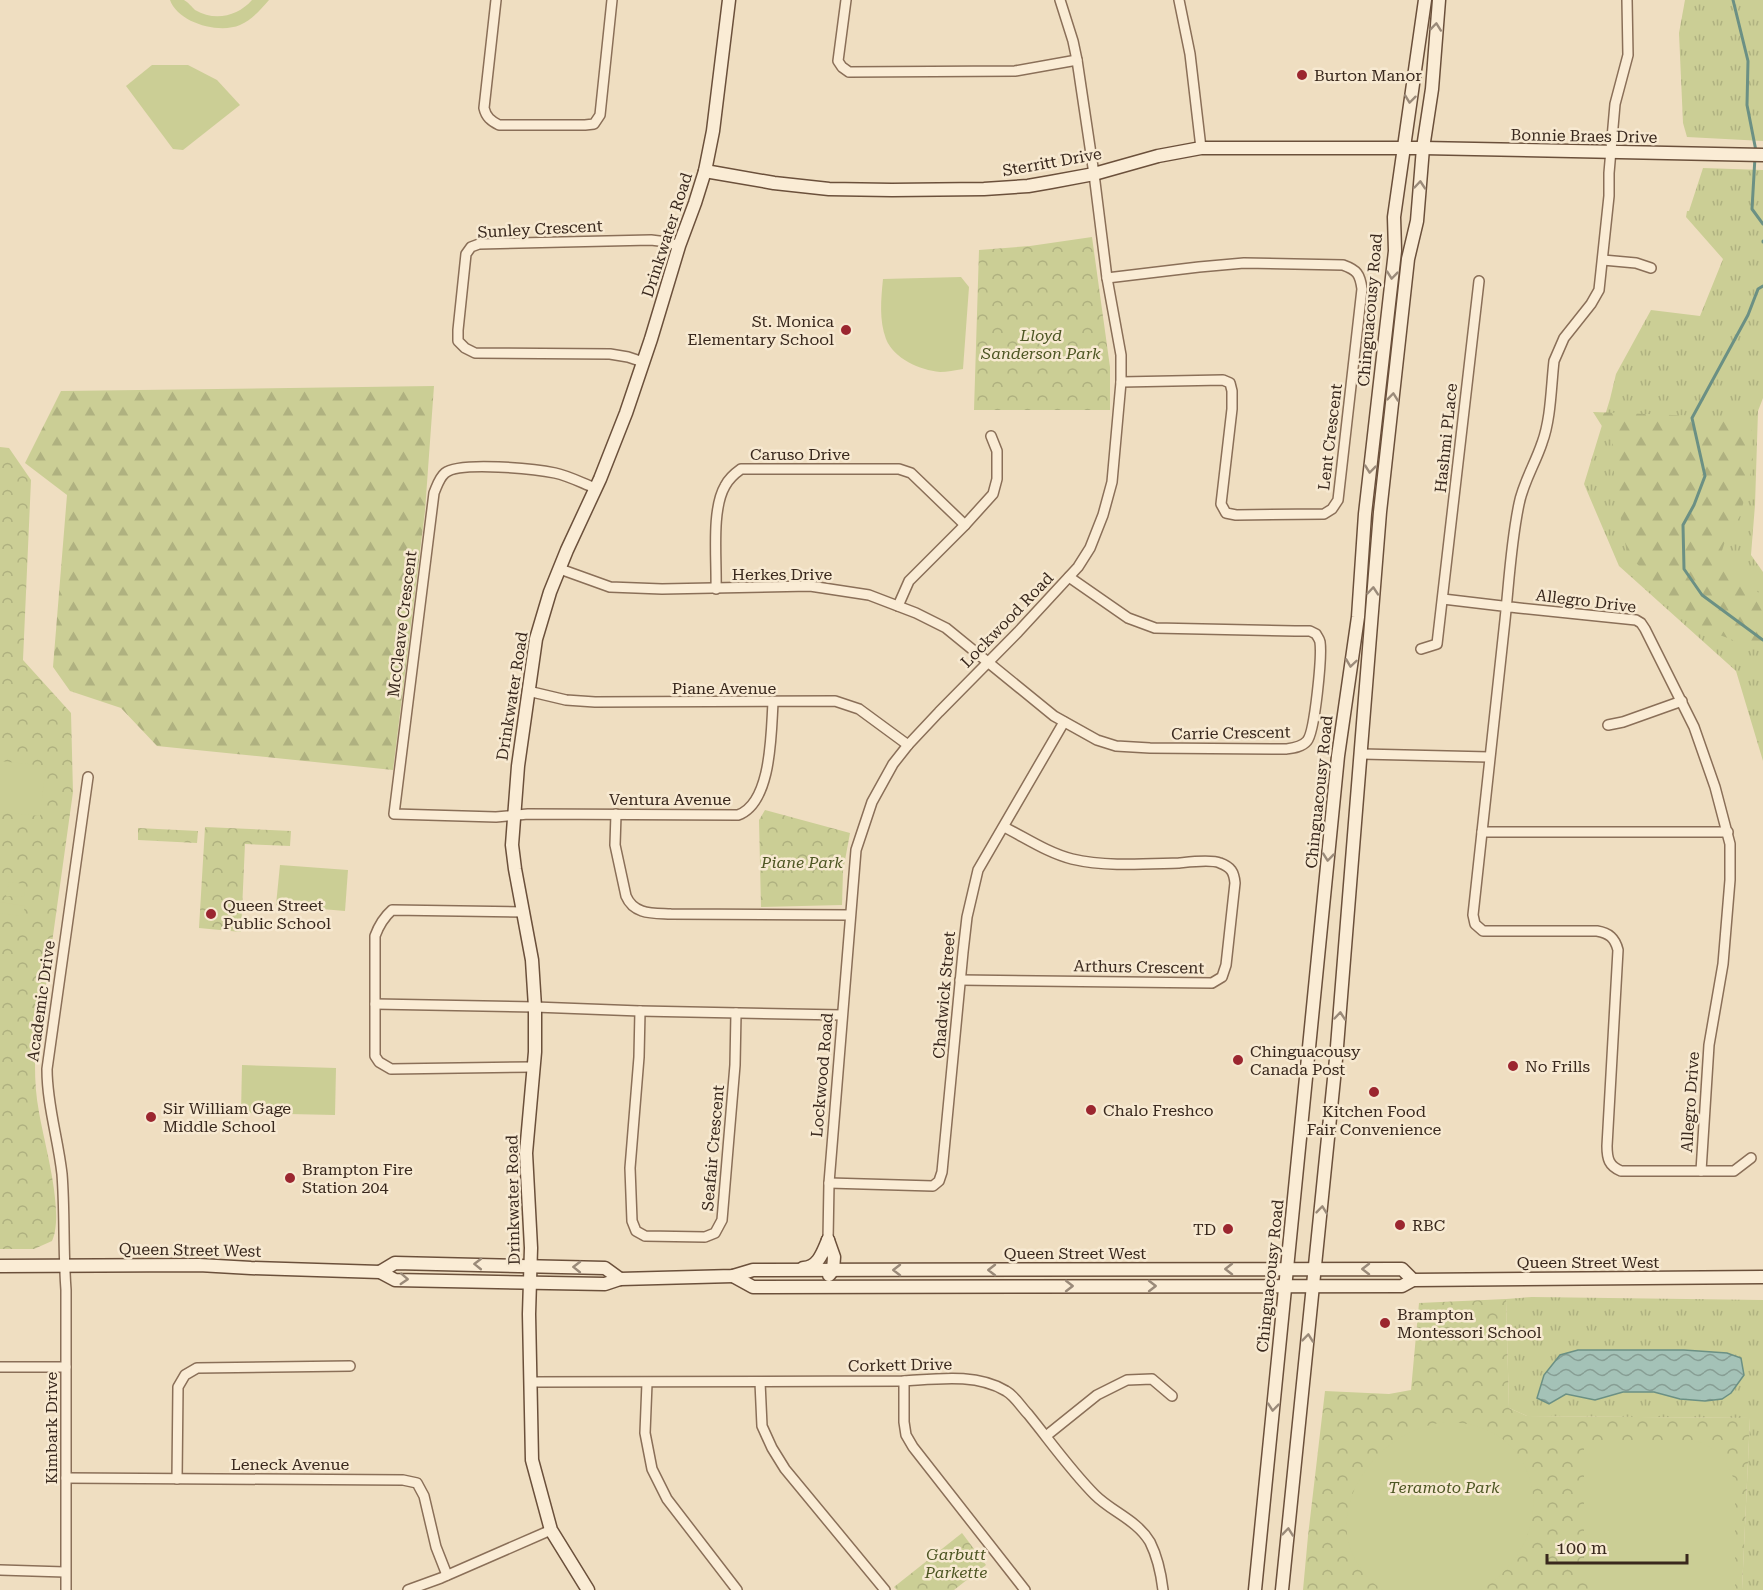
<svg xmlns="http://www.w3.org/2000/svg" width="1763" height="1590" font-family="'Roboto Serif',serif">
	<defs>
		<pattern id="grass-tufts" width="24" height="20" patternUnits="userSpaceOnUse" patternTransform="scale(1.5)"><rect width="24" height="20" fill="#cbce95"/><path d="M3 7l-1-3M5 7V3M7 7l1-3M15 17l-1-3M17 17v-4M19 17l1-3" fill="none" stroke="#afb180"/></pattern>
		<pattern id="forest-firs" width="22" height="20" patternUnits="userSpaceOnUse" patternTransform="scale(1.5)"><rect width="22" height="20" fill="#cbce95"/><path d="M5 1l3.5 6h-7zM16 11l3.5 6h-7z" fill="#afb180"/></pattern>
		<pattern id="park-crowns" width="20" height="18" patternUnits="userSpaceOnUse" patternTransform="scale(1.5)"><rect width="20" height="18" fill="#cbce95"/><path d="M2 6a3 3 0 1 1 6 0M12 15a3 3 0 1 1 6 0" fill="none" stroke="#afb180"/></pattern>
		<pattern id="water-waves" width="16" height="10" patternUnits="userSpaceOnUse" patternTransform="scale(1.5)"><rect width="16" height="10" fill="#a4c2b7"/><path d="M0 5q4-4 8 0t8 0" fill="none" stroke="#879e94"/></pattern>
	</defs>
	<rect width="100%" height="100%" fill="#efdec1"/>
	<g fill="url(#grass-tufts)">
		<polygon points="1685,0 1763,0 1763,141 1687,137 1683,123 1679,33"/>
		<polygon points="1703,168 1763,170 1763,398 1758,411 1755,505 1751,555 1763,572 1763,761 1736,671 1619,566 1584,484 1610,399 1616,374 1651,310 1700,316 1723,259 1686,217 1687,211 1689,211"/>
		<polygon points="1532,1297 1763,1300 1763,1590 1742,1590 1750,1418 1527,1416 1509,1408 1506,1299"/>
	</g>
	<g fill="url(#forest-firs)">
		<polygon points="434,386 425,511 393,770 157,746 121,708 70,691 53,667 67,495 25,463 61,391"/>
		<polygon points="1593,412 1751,418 1753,464 1740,516 1726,538 1720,557 1749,579 1763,600 1763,644 1738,642 1699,627 1652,580 1627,553 1615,488 1612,442"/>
	</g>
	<g fill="url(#park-crowns)">
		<polygon points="1092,237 1110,367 1110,410 974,410 979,250 1030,246"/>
		<path d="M 0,447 L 9,448 L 31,480 L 23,660 L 71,713 L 73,792 L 35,1065 C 35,1081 36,1097 39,1112 C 44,1143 65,1213 52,1241 L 34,1249 L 0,1249 Z"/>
		<polygon points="765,810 850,833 843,871 842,905 761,907 759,820"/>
		<polygon points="205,827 291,831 290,846 245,844 241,932 199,928"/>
		<polygon points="138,828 198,831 197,843 138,840"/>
		<polygon points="1506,1299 1509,1408 1527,1416 1750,1418 1742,1590 1303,1590 1308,1536 1325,1391 1389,1394 1411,1390 1419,1303"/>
		<polygon points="962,1533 986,1565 954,1590 897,1590 894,1587"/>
	</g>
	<g fill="#cbce95">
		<path d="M 170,0 C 174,0 180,0 184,0 C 188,2 192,7 195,10 C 215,22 238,16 252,0 L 269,0 C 260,10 252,20 240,25 C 219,34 178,23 170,0 Z"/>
		<polygon points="152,65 188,65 217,80 240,105 183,150 173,149 126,86"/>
		<path d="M 961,277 L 969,287 L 963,369 C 955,370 947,372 940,372 C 920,370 894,359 886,339 C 879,320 881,299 883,279 Z"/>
		<polygon points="0,761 46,766 40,816 0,812"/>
		<polygon points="280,865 348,870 345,911 276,905"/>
		<polygon points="9,882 25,884 24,897 6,896"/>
		<polygon points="0,902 25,906 23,916 0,913"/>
		<polygon points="242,1065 336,1068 335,1115 241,1113"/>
		<path d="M 1440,1423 C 1525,1415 1562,1506 1508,1567 C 1501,1575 1490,1586 1479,1590 C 1472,1590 1460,1590 1452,1590 C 1429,1590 1406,1590 1383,1590 C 1307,1538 1362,1435 1440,1423 Z"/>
		<path d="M 1584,1440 L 1690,1440 C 1714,1444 1730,1461 1735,1485 L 1735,1590 L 1596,1590 L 1584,1578 Z"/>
	</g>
	<polygon fill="url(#water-waves)" stroke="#6b9084" stroke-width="1.5" points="1578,1350 1684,1350 1727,1353 1741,1358 1744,1375 1731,1393 1722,1399 1705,1401 1680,1399 1654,1392 1623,1392 1595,1400 1566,1394 1549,1404 1537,1398 1544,1375 1560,1355"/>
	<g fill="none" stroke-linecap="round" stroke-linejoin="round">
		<g stroke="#6b9084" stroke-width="3">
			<polyline points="1733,0 1748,61 1747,105 1756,151"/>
			<polyline points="1755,157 1752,209 1763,224"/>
			<polyline points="1763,241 1763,242"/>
			<polyline points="1763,286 1758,289 1748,315 1692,418 1705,476 1694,505 1683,525 1684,569 1702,595 1763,640"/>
		</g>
		<defs>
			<g id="street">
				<path d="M 496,0 L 484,108 C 486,117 491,121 499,125 L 585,125 L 594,124 L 600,115 L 612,0"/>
				<polyline points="846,0 838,61 842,67 849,72 1015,71 1077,60"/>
				<polyline points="1179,0 1190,54 1201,148"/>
				<polyline points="1603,260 1636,263 1651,268"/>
				<path d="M 1107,278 L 1199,267 L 1244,263 L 1343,265 C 1357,270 1360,274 1362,289 L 1338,500 L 1332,509 L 1324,514 L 1236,515 L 1226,513 L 1221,504 L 1232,409 L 1232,391 L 1230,383 L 1223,380 L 1121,382"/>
				<polyline points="643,362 628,357 610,354 475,353 465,348 458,341 458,330 466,254 471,247 479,244 651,240 667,242 679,246"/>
				<path d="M 595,488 C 582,483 569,476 555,473 C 536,469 460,461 445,473 C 439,478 437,486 434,493 L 394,814 L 496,817 L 528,814 L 738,815 C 772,803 771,732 773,703"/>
				<path d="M 560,569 L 610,587 L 662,589 L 810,586 L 869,595 L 916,613 L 946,628 L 1054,716 L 1097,740 L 1116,746 L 1150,748 L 1286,749 C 1293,748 1302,747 1307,741 C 1315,732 1322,656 1320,642 C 1319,638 1318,638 1316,634 L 1310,631 L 1295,631 L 1155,628 L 1128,618 L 1069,577"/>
				<path d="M 716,589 C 717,560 711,510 725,486 C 729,478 734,474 741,469 L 899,469 L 911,473 L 965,525"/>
				<path d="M 1443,599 C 1468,602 1494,605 1519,608 L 1636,620 L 1641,623 L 1645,629 L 1694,727 L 1715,787 L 1730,844 L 1730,880 L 1723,964 L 1709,1045 L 1701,1171 L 1621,1171 C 1609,1166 1607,1159 1607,1146 L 1618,950 C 1615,938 1609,933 1597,931 L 1483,931 L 1475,924 L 1473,915 L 1505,620 C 1509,582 1511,542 1519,504 C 1523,483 1535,464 1542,443 C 1551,419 1551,387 1554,361 L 1564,338 L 1591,304 L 1599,290 L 1609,196 L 1609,173 L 1615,104 L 1628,55 L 1627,0"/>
				<polyline points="898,606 909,581 965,525 993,494 997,479 997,451 991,436"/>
				<polyline points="1421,649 1437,644 1479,281"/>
				<polyline points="528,691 566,700 595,702 835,701 859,709 908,745"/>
				<polyline points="1608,725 1623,722 1682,701"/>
				<polyline points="1362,754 1489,757"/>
				<path d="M 616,814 L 615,845 L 626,896 C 634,915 653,913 671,914 L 850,915"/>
				<polyline points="1482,832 1728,832"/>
				<path d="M 524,912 L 392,910 C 383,918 379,925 375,936 L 375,1056 L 379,1062 L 391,1069 L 533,1067"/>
				<path d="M 960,980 L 1212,983 L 1222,977 L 1226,965 L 1235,883 C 1234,872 1231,867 1220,863 C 1211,859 1189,862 1179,863 C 1144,864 1106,867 1072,859 C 1048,853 1026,838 1004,827"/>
				<polyline points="375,1004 535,1007 640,1011 842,1015"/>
				<polyline points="640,1011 639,1057 630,1168 632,1221 636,1231 645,1236 705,1237 715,1233 722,1220 735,1065 736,1013"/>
				<polyline points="1701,1171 1734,1171 1751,1158"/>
				<polyline points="829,1183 933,1186 939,1181 942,1172 963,952 967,917 978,870 1064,722"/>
				<polyline points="828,1240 829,1183 856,850 872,802 893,764 908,745 939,712 1018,632 1078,567 1090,548 1103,515 1112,482 1121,382 1121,355 1107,278 1094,174 1077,60 1073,41 1060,0"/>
				<polyline points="0,1367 66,1367"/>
				<polyline points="904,1381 904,1422 906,1435 913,1447 1025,1590"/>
				<path d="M 532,1382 L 904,1381 C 937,1379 976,1373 1006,1391 C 1015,1396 1021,1407 1028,1414 C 1050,1441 1071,1471 1095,1495 C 1112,1512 1137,1520 1150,1542 C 1158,1558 1161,1573 1163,1590"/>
				<polyline points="760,1382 762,1426 772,1448 785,1469 885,1590"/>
				<polyline points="647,1383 645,1433 652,1469 667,1499 737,1590"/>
				<polyline points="1046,1436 1097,1395 1127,1380 1152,1379 1172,1396"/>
				<polyline points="66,1478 403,1480 417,1483 424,1496 436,1547 447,1575"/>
				<polyline points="177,1479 178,1387 185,1375 197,1368 350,1366"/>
				<polyline points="0,1570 65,1572"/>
				<path d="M 66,1590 L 66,1290 C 63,1251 65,1212 62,1174 C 58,1138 47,1105 47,1069 L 88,777"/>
				<polyline points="408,1590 441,1578 551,1530"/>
			</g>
			<g id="secondary">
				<polyline points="705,171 774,183 829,189 892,190 984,189 1028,186 1051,182 1094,174 1158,156 1201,148 1423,148 1763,155"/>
				<polyline points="828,1240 834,1257 833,1270 829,1275"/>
				<polyline points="0,1266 199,1265 251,1268 380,1272 395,1280 605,1284 620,1279 733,1276 753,1270 1402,1269 1413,1280"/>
				<path d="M 803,1268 C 818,1268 823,1252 828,1240"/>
				<polyline points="380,1272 395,1263 605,1268 620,1279"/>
				<polyline points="733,1276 753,1287 1402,1286 1413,1280 1763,1277"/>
				<polyline points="588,1590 551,1530 532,1460 529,1314 531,1248 526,1153 535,1052 535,1007 532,960 515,869 512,845 518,766 536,639 550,592 567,550 600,479 626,413 651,339 679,246 695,203 705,171 713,131 729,0"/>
				<polyline points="1255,1590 1338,756 1358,617 1365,514 1395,251 1394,217 1425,0"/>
				<polyline points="1282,1590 1336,1059 1380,512 1408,259 1417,221 1423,148 1432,89 1439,0"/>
			</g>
		</defs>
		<use href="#street" stroke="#8a6f58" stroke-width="12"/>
		<use href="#secondary" stroke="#6b503b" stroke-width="15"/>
		<use href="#street" stroke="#faecd5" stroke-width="9"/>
		<use href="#secondary" stroke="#faecd5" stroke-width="12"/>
	</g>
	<defs><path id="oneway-chevron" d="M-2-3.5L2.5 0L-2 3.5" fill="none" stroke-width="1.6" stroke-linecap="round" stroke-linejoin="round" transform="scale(1.5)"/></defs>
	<g stroke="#9a8a79">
		<use href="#oneway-chevron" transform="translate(1436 27) rotate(-84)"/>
		<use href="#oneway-chevron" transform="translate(1410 99) rotate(97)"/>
		<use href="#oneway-chevron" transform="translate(1420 185) rotate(-85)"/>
		<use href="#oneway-chevron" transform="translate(1392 275) rotate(96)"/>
		<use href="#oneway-chevron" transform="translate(1393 397) rotate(-84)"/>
		<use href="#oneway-chevron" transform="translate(1370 469) rotate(96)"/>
		<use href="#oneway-chevron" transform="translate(1373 591) rotate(-85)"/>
		<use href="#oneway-chevron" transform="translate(1351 663) rotate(98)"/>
		<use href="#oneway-chevron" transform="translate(1328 857) rotate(96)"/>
		<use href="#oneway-chevron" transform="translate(1340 1016) rotate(-85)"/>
		<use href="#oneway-chevron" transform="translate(1322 1210) rotate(-84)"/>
		<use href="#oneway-chevron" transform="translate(478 1264) rotate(-179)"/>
		<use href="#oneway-chevron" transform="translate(577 1267) rotate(-179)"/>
		<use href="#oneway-chevron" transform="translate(1229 1269) rotate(180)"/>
		<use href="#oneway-chevron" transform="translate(1366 1269) rotate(-180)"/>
		<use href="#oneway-chevron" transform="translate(897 1270) rotate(180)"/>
		<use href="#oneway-chevron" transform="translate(992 1270) rotate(180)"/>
		<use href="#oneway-chevron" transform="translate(404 1279) rotate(3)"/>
		<use href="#oneway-chevron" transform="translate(1069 1286)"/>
		<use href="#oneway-chevron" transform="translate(1152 1286)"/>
		<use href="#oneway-chevron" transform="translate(1308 1338) rotate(-84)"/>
		<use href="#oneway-chevron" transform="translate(1273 1407) rotate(96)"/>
		<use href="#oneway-chevron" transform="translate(1288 1532) rotate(-84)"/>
	</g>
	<g fill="#9b262f" stroke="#f7e9d1" stroke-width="2">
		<circle cx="1302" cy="75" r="6"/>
		<circle cx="846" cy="330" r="6"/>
		<circle cx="211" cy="914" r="6"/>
		<circle cx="1238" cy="1060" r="6"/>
		<circle cx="1513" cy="1066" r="6"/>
		<circle cx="1374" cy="1092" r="6"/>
		<circle cx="1091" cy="1110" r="6"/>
		<circle cx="151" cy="1117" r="6"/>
		<circle cx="290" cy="1178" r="6"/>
		<circle cx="1400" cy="1225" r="6"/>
		<circle cx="1228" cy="1229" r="6"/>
		<circle cx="1385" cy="1323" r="6"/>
	</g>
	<g text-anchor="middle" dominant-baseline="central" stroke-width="5" stroke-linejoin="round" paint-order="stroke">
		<g font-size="16" fill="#39281d" stroke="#f7e9d1" text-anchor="start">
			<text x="1314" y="75">Burton Manor</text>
			<text x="834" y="321" text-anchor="end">St. Monica<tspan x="834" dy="18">Elementary School</tspan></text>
			<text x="223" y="905">Queen Street<tspan x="223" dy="18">Public School</tspan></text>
			<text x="1250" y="1051">Chinguacousy<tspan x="1250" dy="18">Canada Post</tspan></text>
			<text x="1525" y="1066">No Frills</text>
			<text x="163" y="1108">Sir William Gage<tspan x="163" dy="18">Middle School</tspan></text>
			<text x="1103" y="1110">Chalo Freshco</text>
			<text x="1374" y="1111" text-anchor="middle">Kitchen Food<tspan x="1374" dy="18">Fair Convenience</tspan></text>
			<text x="302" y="1169">Brampton Fire<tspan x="302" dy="18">Station 204</tspan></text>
			<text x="1412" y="1225">RBC</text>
			<text x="1216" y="1229" text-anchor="end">TD</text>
			<text x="1397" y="1314">Brampton<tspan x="1397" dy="18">Montessori School</tspan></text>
		</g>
		<g font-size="16" fill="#39281d" stroke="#f7e9d1">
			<text transform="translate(1584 136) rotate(1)">Bonnie Braes Drive</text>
			<text transform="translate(1052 162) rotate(-10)">Sterritt Drive</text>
			<text transform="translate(540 229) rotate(-3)">Sunley Crescent</text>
			<text transform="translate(667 235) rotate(-72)">Drinkwater Road</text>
			<text transform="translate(1370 310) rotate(-85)">Chinguacousy Road</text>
			<text transform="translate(1330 437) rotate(-83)">Lent Crescent</text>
			<text transform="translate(1446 438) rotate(-84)">Hashmi PLace</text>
			<text x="800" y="454">Caruso Drive</text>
			<text x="782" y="574">Herkes Drive</text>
			<text transform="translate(1586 601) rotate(7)">Allegro Drive</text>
			<text transform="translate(1007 620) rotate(-46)">Lockwood Road</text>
			<text transform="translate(402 624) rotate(-83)">McCleave Crescent</text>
			<text x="724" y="688">Piane Avenue</text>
			<text transform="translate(512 696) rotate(-81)">Drinkwater Road</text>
			<text transform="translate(1231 733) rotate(-1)">Carrie Crescent</text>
			<text transform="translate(1319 792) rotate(-84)">Chinguacousy Road</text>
			<text x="670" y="799">Ventura Avenue</text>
			<text transform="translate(1139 967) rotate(1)">Arthurs Crescent</text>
			<text transform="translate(944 995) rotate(-85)">Chadwick Street</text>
			<text transform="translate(41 1001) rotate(-82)">Academic Drive</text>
			<text transform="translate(822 1075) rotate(-85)">Lockwood Road</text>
			<text transform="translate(1690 1102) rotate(-86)">Allegro Drive</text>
			<text transform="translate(713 1148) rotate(-85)">Seafair Crescent</text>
			<text transform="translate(513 1200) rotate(-91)">Drinkwater Road</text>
			<text transform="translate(190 1250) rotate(1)">Queen Street West</text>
			<text x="1075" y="1253">Queen Street West</text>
			<text x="1588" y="1262">Queen Street West</text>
			<text transform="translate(1270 1276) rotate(-84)">Chinguacousy Road</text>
			<text transform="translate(900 1365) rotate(-1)">Corkett Drive</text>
			<text transform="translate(51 1428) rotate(-90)">Kimbark Drive</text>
			<text x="290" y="1464">Leneck Avenue</text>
		</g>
		<g font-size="16" font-style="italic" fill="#4d5623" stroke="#f7e9d1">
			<text x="1041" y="335">Lloyd<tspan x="1041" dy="18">Sanderson Park</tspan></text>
			<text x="802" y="862">Piane Park</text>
			<text x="1444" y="1487">Teramoto Park</text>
			<text x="956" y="1554">Garbutt<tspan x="956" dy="18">Parkette</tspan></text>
		</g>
	</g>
	<path d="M1547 1554v9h140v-9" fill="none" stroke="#39281d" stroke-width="3"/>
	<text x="1556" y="1554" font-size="18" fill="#39281d" stroke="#f7e9d1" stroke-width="4.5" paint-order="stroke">100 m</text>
</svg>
